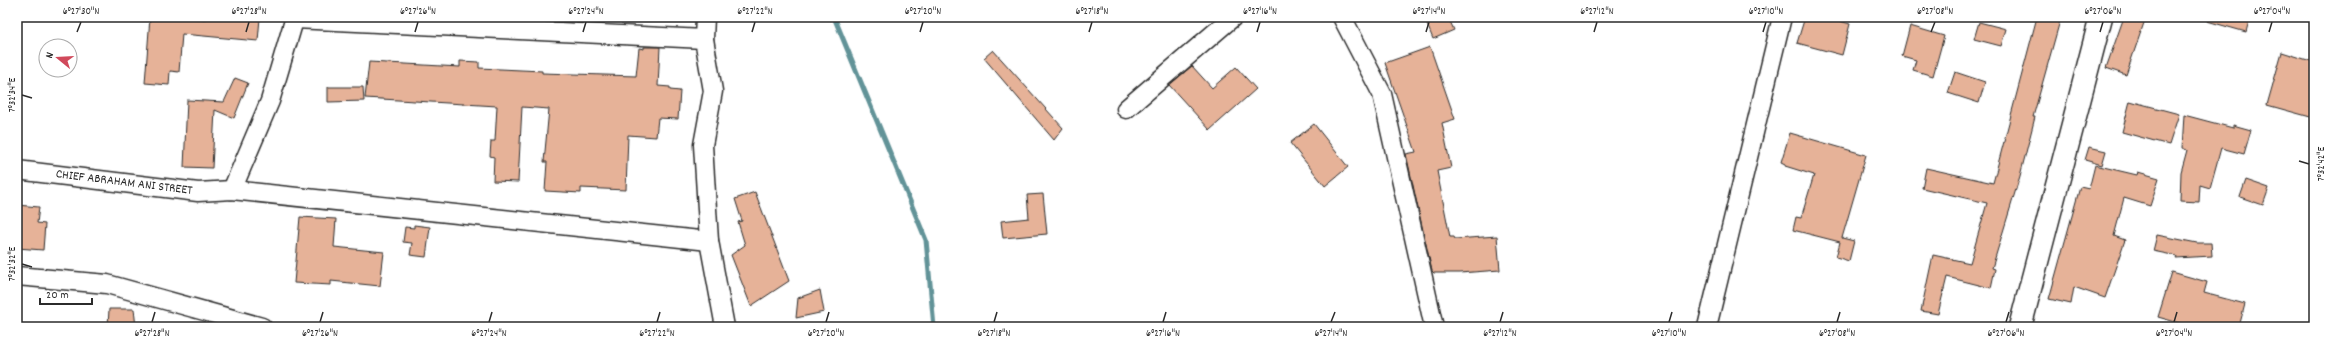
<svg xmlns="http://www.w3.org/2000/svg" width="2331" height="344" font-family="Dekko,sans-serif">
	<rect width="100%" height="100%" fill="#fff"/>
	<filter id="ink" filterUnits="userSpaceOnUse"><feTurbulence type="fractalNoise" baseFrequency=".025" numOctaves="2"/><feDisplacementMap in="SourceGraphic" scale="8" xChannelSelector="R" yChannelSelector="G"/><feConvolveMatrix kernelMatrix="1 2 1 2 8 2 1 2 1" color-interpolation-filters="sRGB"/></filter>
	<g filter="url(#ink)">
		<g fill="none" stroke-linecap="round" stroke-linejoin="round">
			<polyline stroke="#629398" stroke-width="5" points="834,17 926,240 934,327"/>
		</g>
		<g fill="#e6b298" stroke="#2b2b2b">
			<polygon points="150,17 206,19 206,17 260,18 258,41 182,34 179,72 170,71 169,85 145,83"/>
			<polygon points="1424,17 1448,17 1454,30 1433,39"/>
			<polygon points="1805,17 1826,17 1850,24 1842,55 1797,43"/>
			<polygon points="2037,17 2061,17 2033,117 2035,117 2020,176 1992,268 1995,269 1991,288 1947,277 1938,314 1921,311 1933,255 1970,263 1987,203 1922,188 1926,168 1993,183"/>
			<polygon points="2124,17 2146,17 2126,75 2106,68"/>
			<polygon points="2207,17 2250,17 2246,32 2207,21"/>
			<polygon points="1979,22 2006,29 2001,46 1974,39"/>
			<polygon points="1910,26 1944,36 1933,76 1913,70 1916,60 1902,56"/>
			<polygon points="644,47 660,47 658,86 670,87 670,90 680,91 678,119 658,118 656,137 628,135 626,190 581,188 581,193 545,191 547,162 544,162 549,109 522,107 518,182 493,181 494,157 490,156 491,141 495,141 497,106 365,98 369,62 460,67 460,61 479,62 479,68 542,71 542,73 636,76 639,48 644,49"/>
			<polygon points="1430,47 1455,119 1442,123 1451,168 1437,171 1450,237 1454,237 1455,239 1497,236 1500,270 1460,273 1434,273 1432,271 1406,154 1416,152 1385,63"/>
			<polygon points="993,50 1063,128 1054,140 984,58"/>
			<polygon points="2282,52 2314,62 2314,118 2267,105"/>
			<polygon points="1192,66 1212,88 1236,67 1256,89 1210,130 1169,85"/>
			<polygon points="1955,72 1985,82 1979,103 1948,93"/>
			<polygon points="235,78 248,83 234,118 215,110 212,168 184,167 187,100 224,102"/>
			<polygon points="328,87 363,87 364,101 328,102"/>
			<polygon points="2130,101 2179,114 2169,145 2122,132"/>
			<polygon points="2184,115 2233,128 2233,125 2251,130 2244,154 2221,148 2210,188 2200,185 2199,202 2180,201 2181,172 2187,150 2182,148"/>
			<polygon points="1314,124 1348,167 1325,186 1290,143"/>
			<polygon points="1790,133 1866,155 1842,238 1854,241 1849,261 1836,257 1840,242 1793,230 1796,217 1801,218 1814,175 1785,166 1785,164 1781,162"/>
			<polygon points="2089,147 2106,151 2102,165 2085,160"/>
			<polygon points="2095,165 2137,175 2138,172 2159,178 2150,206 2124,198 2114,236 2125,240 2105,298 2074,287 2071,304 2049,299 2080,187 2089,189"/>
			<polygon points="2246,180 2269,188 2263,205 2240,197"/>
			<polygon points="755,192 789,281 751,306 731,255 745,245 738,222 742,221 735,199"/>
			<polygon points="1043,194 1047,234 1003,238 1001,221 1029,218 1027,195"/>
			<polygon points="17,205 39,207 37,223 45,224 43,250 17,248"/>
			<polygon points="300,217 336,219 334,247 384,252 380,286 331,281 331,285 294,283"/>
			<polygon points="414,225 430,227 426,257 410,255 412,243 403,242 405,227 414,228"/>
			<polygon points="2157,235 2197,243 2211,243 2212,256 2176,258 2177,256 2153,251"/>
			<polygon points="2172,272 2207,282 2204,293 2245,304 2239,327 2193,327 2158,317"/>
			<polygon points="820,290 824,312 796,318 798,298"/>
			<polygon points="109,309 134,309 136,327 108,327"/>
		</g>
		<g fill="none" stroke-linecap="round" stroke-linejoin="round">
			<defs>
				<g id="street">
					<polyline points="705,17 704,39 713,91 703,145 709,241 725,327"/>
					<polyline points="1342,17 1382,94 1434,327"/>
					<polyline points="295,19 704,39"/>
					<polyline points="1126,109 1233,17"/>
					<polyline points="17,170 198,192 232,190 709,241"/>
					<polyline points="232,190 270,101 295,17"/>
					<polyline points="17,276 107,284 262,327"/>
					<polyline points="1707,327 1782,17"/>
				</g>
				<polyline id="secondary" points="2020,327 2101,17"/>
			</defs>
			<use href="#street" stroke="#2b2b2b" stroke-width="21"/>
			<use href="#secondary" stroke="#2b2b2b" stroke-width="25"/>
			<use href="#street" stroke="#fff" stroke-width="18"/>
			<use href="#secondary" stroke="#fff" stroke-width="22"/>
		</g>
	</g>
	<path fill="none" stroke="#2b2b2b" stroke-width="1.5" d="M 77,32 L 81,22M 246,32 L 249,22M 415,32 L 418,22M 583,32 L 586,22M 752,32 L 755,22M 920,32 L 923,22M 1089,32 L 1092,22M 1257,32 L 1260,22M 1426,32 L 1429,22M 1594,32 L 1597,22M 1763,32 L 1766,22M 1931,32 L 1935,22M 2100,32 L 2103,22M 2269,32 L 2272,22M 22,95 L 32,98M 2299,161 L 2309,164M 22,264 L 32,267M 152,322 L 155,312M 320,322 L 323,312M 489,322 L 492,312M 657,322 L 660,312M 826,322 L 829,312M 994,322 L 997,312M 1163,322 L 1166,312M 1331,322 L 1335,312M 1500,322 L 1503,312M 1669,322 L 1672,312M 1837,322 L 1840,312M 2006,322 L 2009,312M 2174,322 L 2177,312"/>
	<g text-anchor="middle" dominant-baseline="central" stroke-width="3.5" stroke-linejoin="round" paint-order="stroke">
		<g font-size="13" fill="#2b2b2b" stroke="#fff">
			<text transform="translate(124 183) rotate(7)">CHIEF ABRAHAM ANI STREET</text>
		</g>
	</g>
	<rect width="2331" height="344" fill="none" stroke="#fff" stroke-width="44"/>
	<g transform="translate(58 58) rotate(288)"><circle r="19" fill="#ffffff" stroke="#aaaaaa"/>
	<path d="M0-3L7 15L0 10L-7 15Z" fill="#d1495b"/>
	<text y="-6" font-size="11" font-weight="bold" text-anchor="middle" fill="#2b2b2b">N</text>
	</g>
	<path d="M40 298v6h52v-6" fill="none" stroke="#2b2b2b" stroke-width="2"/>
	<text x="46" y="298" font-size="12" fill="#2b2b2b" stroke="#ffffff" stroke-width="3" paint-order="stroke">20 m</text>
	<rect x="22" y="22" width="2287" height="300" fill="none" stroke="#2b2b2b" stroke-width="1.5"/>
	<g font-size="10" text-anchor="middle" fill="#2b2b2b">
		<text x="81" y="14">6°27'30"N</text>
		<text x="249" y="14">6°27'28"N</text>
		<text x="418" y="14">6°27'26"N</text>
		<text x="586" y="14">6°27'24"N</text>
		<text x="755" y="14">6°27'22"N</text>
		<text x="923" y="14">6°27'20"N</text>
		<text x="1092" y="14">6°27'18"N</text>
		<text x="1260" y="14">6°27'16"N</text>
		<text x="1429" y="14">6°27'14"N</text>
		<text x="1597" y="14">6°27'12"N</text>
		<text x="1766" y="14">6°27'10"N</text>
		<text x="1935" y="14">6°27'08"N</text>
		<text x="2103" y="14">6°27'06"N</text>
		<text x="2272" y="14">6°27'04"N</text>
		<text transform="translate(11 95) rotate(-90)" y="4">7°32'34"E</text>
		<text transform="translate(2320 164) rotate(-90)" y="4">7°32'42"E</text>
		<text transform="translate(11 264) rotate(-90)" y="4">7°32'32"E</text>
		<text x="152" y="336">6°27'28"N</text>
		<text x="320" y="336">6°27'26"N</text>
		<text x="489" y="336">6°27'24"N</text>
		<text x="657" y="336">6°27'22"N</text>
		<text x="826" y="336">6°27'20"N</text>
		<text x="994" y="336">6°27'18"N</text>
		<text x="1163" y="336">6°27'16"N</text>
		<text x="1331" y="336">6°27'14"N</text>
		<text x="1500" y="336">6°27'12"N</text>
		<text x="1669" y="336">6°27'10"N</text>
		<text x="1837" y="336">6°27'08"N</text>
		<text x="2006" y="336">6°27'06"N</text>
		<text x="2174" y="336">6°27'04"N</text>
	</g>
</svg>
